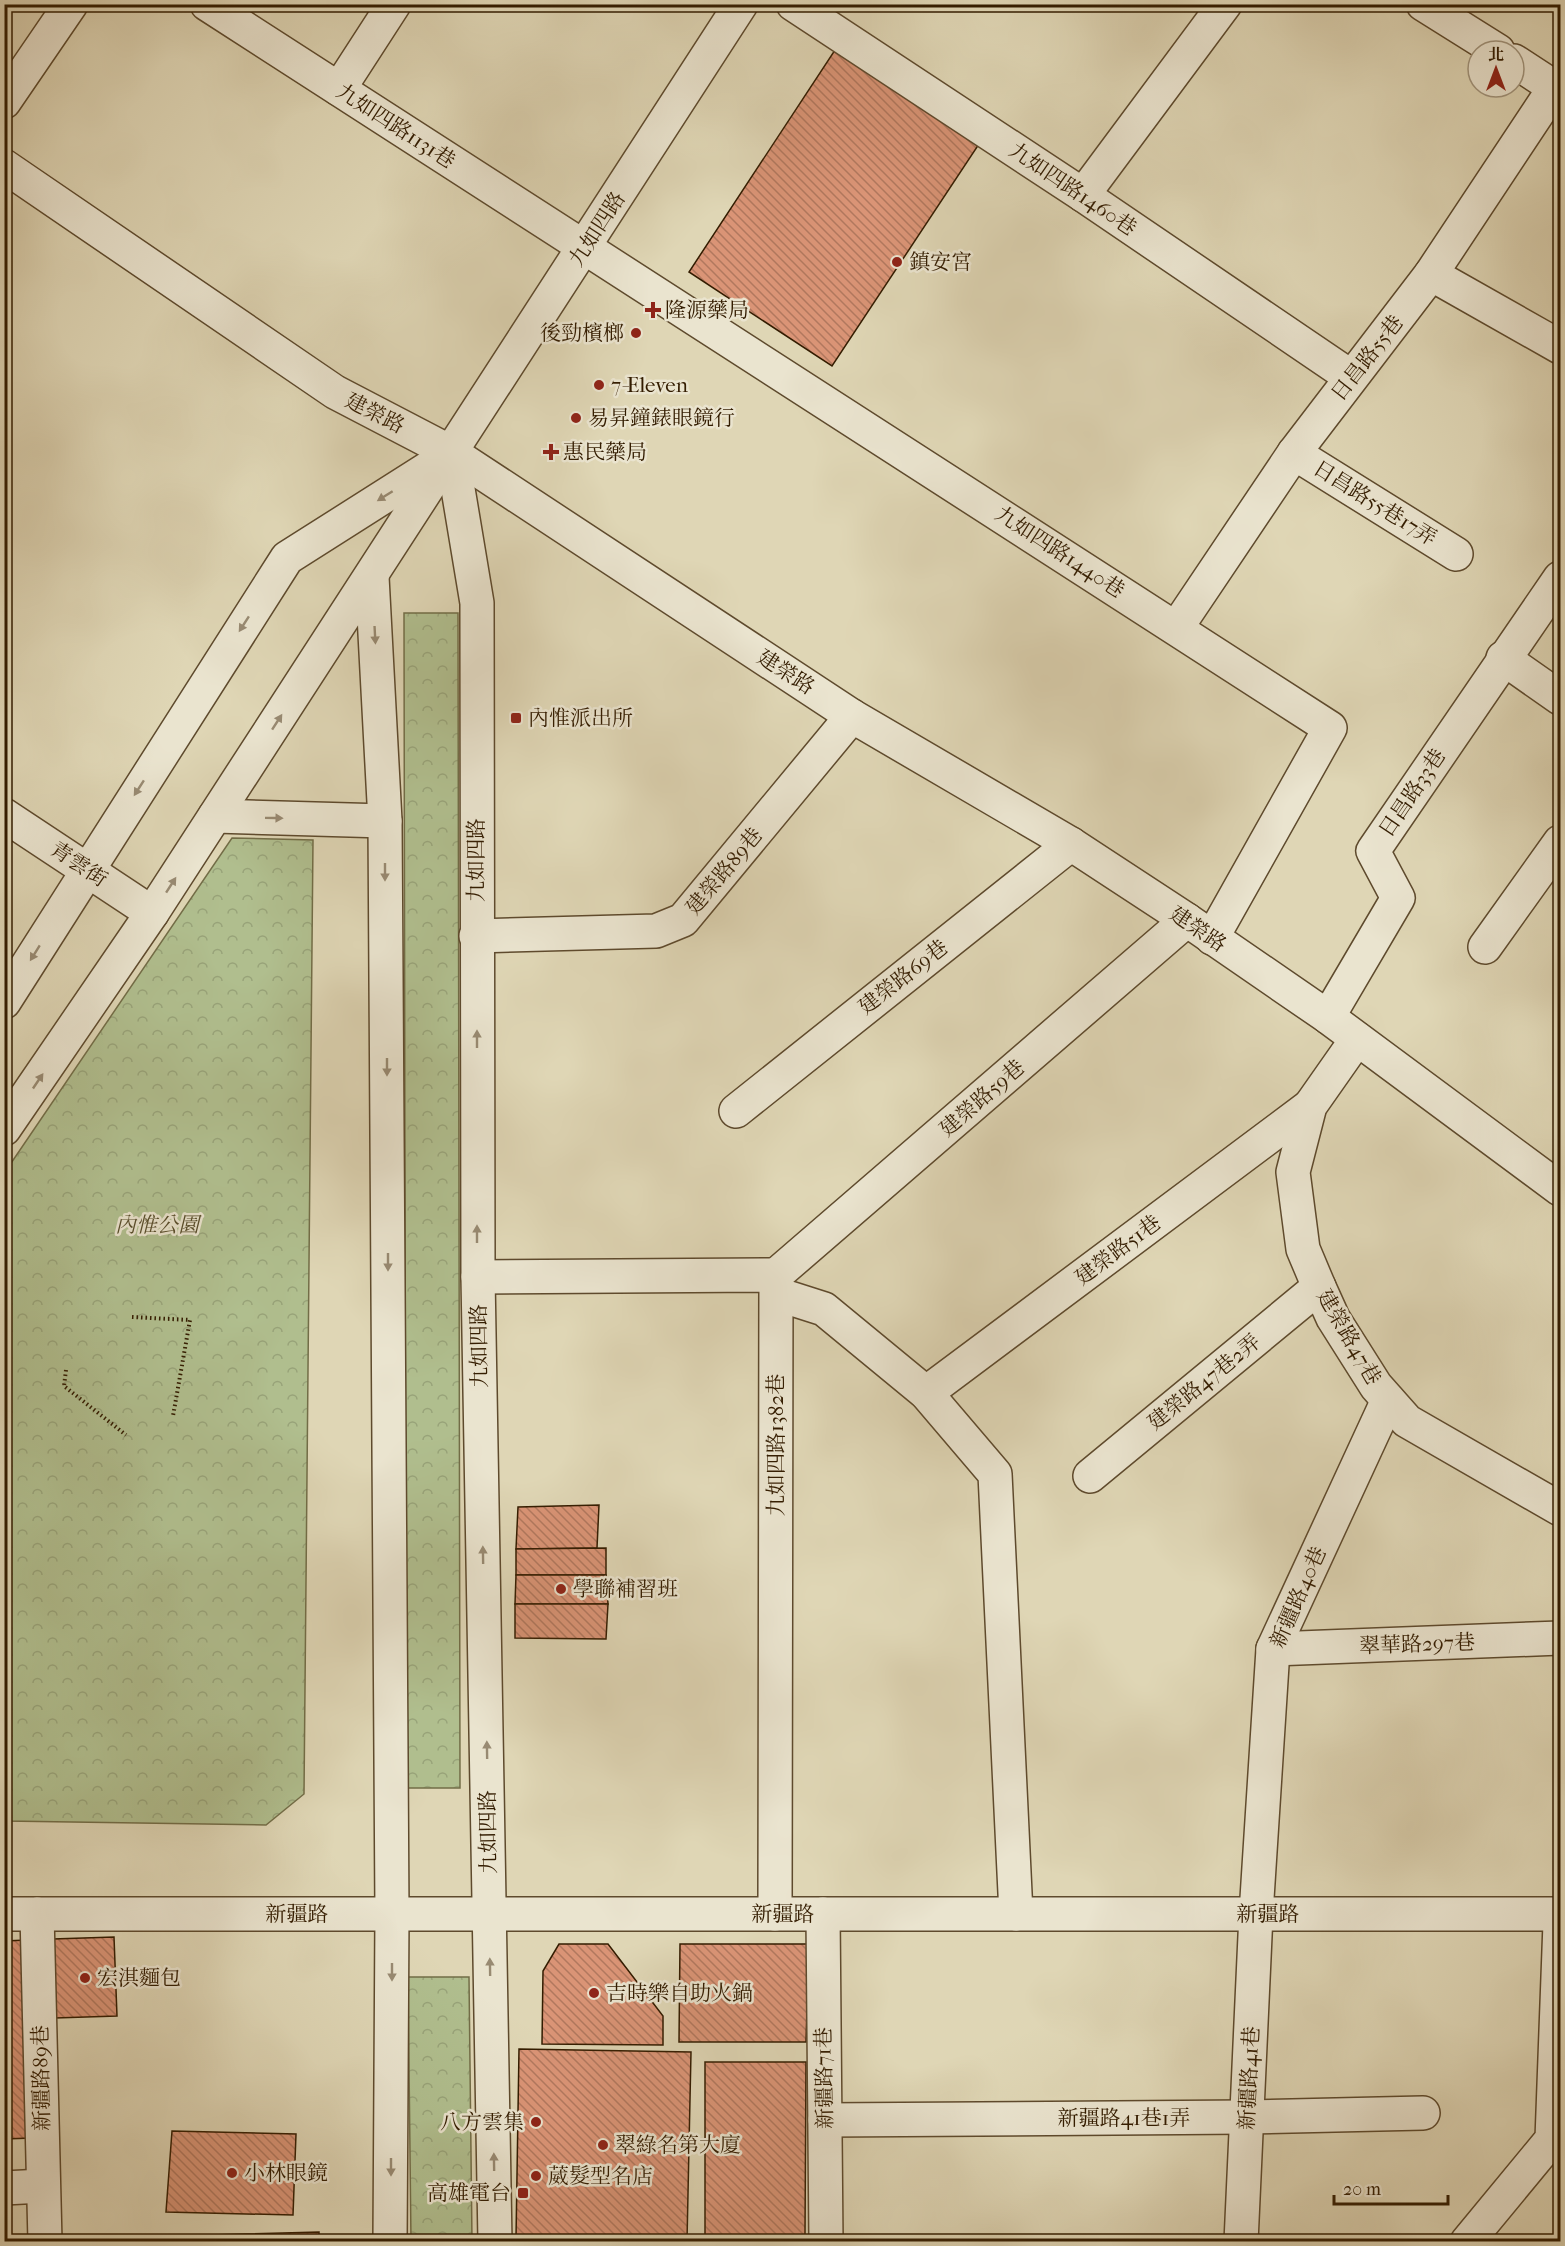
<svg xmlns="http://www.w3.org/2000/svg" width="1565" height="2246" font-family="'IM FELL French Canon','Noto Serif TC',serif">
	<defs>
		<pattern id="park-crowns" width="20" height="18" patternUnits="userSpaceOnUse" patternTransform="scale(1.5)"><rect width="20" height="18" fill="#b0be8e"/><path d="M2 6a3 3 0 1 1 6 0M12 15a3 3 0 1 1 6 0" fill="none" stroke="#98a379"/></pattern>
		<pattern id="building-back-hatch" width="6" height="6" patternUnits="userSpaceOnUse" patternTransform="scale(1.5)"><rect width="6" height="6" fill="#da9476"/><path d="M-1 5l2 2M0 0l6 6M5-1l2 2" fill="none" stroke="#b1785e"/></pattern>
	</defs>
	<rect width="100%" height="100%" fill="#dfd6b5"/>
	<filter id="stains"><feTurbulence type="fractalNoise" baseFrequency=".00333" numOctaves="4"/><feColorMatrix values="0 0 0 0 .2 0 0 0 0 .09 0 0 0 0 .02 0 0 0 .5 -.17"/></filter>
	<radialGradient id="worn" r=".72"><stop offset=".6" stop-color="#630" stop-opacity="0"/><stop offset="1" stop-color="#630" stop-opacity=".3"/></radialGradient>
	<g fill="url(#park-crowns)" stroke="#726d47" stroke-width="1.5">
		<polygon points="404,613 458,613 460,1788 406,1788"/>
		<polygon points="232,838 313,840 304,1794 266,1825 5,1821 5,1172"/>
		<polygon points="408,1977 469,1977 472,2241 411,2241"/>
	</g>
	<g fill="url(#building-back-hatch)" stroke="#331c00" stroke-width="1.5">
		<polygon points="835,50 979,144 832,366 689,272"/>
		<polygon points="599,1505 597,1548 516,1549 518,1507"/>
		<polygon points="606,1548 606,1575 516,1575 516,1549"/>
		<polygon points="516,1575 606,1575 608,1604 515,1604"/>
		<polygon points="515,1604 608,1604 606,1639 515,1638"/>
		<polygon points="114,1937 117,2016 55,2018 53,1939"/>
		<polygon points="27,1940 32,2138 4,2139 4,1941"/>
		<polygon points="559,1944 608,1944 663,2016 663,2045 542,2044 543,1971"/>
		<polygon points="680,1944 809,1944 806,2042 679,2042"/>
		<polygon points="519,2049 691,2052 687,2241 516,2238"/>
		<polygon points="705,2062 806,2062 805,2235 705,2235"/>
		<polygon points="172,2131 296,2134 293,2215 166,2212"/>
		<polygon points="319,2232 319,2242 171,2242 172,2236"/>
	</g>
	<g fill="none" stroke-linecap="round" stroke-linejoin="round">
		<defs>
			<g id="minor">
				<polyline points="207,4 1330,728 1212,938"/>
				<polyline points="793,4 1083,195 1351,377"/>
				<polyline points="1423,4 1498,51"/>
				<polyline points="1514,61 1560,91"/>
				<polyline points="339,89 394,4"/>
				<polyline points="4,102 71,4"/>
				<polyline points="4,166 335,392 452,453 852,716 1071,844 1187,920 1328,1017 1560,1189"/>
				<polyline points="1083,195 1225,4"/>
				<polyline points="1431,274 1560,347"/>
				<polyline points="452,453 477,603 478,1277 495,2242"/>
				<polyline points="1294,453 1456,554"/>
				<polyline points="372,577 385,821 392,1914 390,2242"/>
				<polyline points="1177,627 1294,453 1431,274 1555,87"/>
				<polyline points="1503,658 1560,698"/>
				<polyline points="4,815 152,913"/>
				<polyline points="215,816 385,821"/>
				<polyline points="476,936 656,931 683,920 852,716"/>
				<polyline points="1485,947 1560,842"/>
				<polyline points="4,1002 287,558 443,459"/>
				<polyline points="1328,1017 1398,898 1373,851 1560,578"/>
				<polyline points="1357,1039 1310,1106 1293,1172 1303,1249 1319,1287 1333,1318 1376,1386 1407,1421 1560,1509"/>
				<polyline points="736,1111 1071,844"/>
				<polyline points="4,1129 152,913 741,4"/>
				<polyline points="776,1275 1187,920"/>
				<polyline points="478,1277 776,1275 775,1914"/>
				<polyline points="777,1294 824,1309 926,1393 995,1474 1016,1914"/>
				<polyline points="926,1393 1310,1106"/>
				<polyline points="1090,1476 1319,1287"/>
				<polyline points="1273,1649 1560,1638"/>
				<polyline points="4,1914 1560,1914"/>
				<polyline points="37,1914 45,2242"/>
				<polyline points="823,1914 826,2242"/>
				<polyline points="825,2120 1247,2117 1423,2113"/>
				<polyline points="4,2188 43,2186"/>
				<polyline points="1241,2242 1256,1914 1273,1649 1388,1400"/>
				<polyline points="1467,2242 1552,2139 1560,1923"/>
			</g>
		</defs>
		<use href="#minor" stroke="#5e4a2d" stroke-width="36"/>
		<g stroke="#331c00" stroke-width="4" stroke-dasharray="1.5 3" stroke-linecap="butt">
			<polyline points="132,1317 190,1320 173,1416"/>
			<polyline points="66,1370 64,1386 126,1435"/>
		</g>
		<use href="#minor" stroke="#eae4cf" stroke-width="33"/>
	</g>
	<defs><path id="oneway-solid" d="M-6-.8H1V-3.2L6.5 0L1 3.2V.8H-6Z" transform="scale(1.5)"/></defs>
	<g fill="#988a72">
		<use href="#oneway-solid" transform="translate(385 496) rotate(148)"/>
		<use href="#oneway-solid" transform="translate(244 624) rotate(123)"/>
		<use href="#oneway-solid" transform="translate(375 635) rotate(87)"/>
		<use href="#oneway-solid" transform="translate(277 722) rotate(-57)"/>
		<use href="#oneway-solid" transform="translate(139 788) rotate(123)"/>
		<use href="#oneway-solid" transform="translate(274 818) rotate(1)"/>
		<use href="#oneway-solid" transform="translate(385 872) rotate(90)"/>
		<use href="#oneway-solid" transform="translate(171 885) rotate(-57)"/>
		<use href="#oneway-solid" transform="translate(35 953) rotate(122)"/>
		<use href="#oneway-solid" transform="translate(477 1039) rotate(-90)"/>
		<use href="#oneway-solid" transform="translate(387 1067) rotate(90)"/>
		<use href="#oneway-solid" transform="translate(38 1081) rotate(-56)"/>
		<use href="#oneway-solid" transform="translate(477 1234) rotate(-90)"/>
		<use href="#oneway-solid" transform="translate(388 1262) rotate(90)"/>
		<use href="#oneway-solid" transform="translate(483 1555) rotate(-91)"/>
		<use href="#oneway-solid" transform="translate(487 1750) rotate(-91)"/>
		<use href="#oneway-solid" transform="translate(490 1967) rotate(-91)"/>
		<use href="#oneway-solid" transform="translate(392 1972) rotate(90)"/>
		<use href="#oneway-solid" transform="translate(494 2162) rotate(-91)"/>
		<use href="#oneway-solid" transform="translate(391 2167) rotate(90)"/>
	</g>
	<g fill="#8f2418" stroke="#eae4cf" stroke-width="2">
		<circle cx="897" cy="262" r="6"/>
		<path d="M650 301h6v6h6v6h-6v6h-6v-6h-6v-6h6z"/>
		<circle cx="636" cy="333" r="6"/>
		<circle cx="599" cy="385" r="6"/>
		<circle cx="576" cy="418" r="6"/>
		<path d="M548 443h6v6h6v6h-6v6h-6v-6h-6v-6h6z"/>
		<rect x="510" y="712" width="12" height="12" rx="3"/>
		<circle cx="561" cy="1589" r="6"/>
		<circle cx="85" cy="1978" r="6"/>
		<circle cx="594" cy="1993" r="6"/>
		<circle cx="536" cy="2122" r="6"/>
		<circle cx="603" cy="2145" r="6"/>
		<circle cx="232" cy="2173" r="6"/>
		<circle cx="536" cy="2176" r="6"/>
		<rect x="517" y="2187" width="12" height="12" rx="3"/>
	</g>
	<g text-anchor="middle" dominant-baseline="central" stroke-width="5" stroke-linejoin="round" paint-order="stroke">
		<g font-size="21" fill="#331c00" stroke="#eae4cf">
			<text transform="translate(396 126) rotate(33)">九如四路1131巷</text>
			<text transform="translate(1073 189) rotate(34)">九如四路1460巷</text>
			<text transform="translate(597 229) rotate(-57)">九如四路</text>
			<text transform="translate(1367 358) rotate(-52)">日昌路55巷</text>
			<text transform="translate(375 413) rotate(27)">建榮路</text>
			<text transform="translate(1375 503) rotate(32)">日昌路55巷17弄</text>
			<text transform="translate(1060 552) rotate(33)">九如四路1440巷</text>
			<text transform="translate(786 672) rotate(33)">建榮路</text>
			<text transform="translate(1412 793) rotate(-56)">日昌路33巷</text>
			<text transform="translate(476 860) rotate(-90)">九如四路</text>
			<text transform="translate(79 864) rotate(34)">青雲街</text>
			<text transform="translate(724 871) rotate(-50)">建榮路89巷</text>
			<text transform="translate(1198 929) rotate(34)">建榮路</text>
			<text transform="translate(903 977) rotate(-38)">建榮路69巷</text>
			<text transform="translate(982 1098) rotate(-41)">建榮路59巷</text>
			<text transform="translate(1118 1250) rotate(-37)">建榮路51巷</text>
			<text transform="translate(1349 1337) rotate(60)">建榮路47巷</text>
			<text transform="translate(479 1346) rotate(-91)">九如四路</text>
			<text transform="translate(1204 1382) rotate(-39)">建榮路47巷2弄</text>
			<text transform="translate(776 1445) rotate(-90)">九如四路1382巷</text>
			<text transform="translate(1298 1597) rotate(-66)">新疆路40巷</text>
			<text transform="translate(1417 1644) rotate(-2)">翠華路297巷</text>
			<text transform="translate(488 1832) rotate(-91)">九如四路</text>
			<text x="297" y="1914">新疆路</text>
			<text x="783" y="1914">新疆路</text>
			<text x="1268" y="1914">新疆路</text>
			<text transform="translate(41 2078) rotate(-91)">新疆路89巷</text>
			<text transform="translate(824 2078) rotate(-91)">新疆路71巷</text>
			<text transform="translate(1249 2078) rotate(-87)">新疆路41巷</text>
			<text x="1124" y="2118">新疆路41巷1弄</text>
		</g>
		<g font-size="21" fill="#331c00" stroke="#eae4cf" text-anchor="start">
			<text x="909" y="262">鎮安宮</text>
			<text x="665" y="310">隆源藥局</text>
			<text x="624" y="333" text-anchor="end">後勁檳榔</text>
			<text x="611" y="385">7-Eleven</text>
			<text x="588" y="418">易昇鐘錶眼鏡行</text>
			<text x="563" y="452">惠民藥局</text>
			<text x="528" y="718">內惟派出所</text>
			<text x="573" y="1589">學聯補習班</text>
			<text x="97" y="1978">宏淇麵包</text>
			<text x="606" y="1993">吉時樂自助火鍋</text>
			<text x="524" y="2122" text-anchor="end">八方雲集</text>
			<text x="615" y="2145">翠綠名第大廈</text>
			<text x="244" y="2173">小林眼鏡</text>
			<text x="548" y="2176">葳髮型名店</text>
			<text x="511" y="2193" text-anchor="end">高雄電台</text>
		</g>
		<g font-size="21" font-style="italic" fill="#584d2b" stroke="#eae4cf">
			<text x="157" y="1225">內惟公園</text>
		</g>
	</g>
	<rect width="1565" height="2246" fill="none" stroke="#dfd6b5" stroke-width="24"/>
	<rect x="6" y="6" width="1553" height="2234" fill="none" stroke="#331c00" stroke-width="3"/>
	<rect x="12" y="12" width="1541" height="2222" fill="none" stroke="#331c00" stroke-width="1.5"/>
	<g transform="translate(1496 69)"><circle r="28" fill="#eae4cf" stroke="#a1947c" stroke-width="1.5"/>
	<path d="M0-4.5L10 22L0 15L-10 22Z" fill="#8f2418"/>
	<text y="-9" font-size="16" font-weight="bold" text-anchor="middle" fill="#331c00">北</text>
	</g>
	<path d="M1334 2195v9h114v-9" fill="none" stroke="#331c00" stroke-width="3"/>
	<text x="1343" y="2195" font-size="18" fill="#331c00" stroke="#eae4cf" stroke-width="4.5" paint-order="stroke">20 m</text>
	<rect width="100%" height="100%" filter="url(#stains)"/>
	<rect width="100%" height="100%" fill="url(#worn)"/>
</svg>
